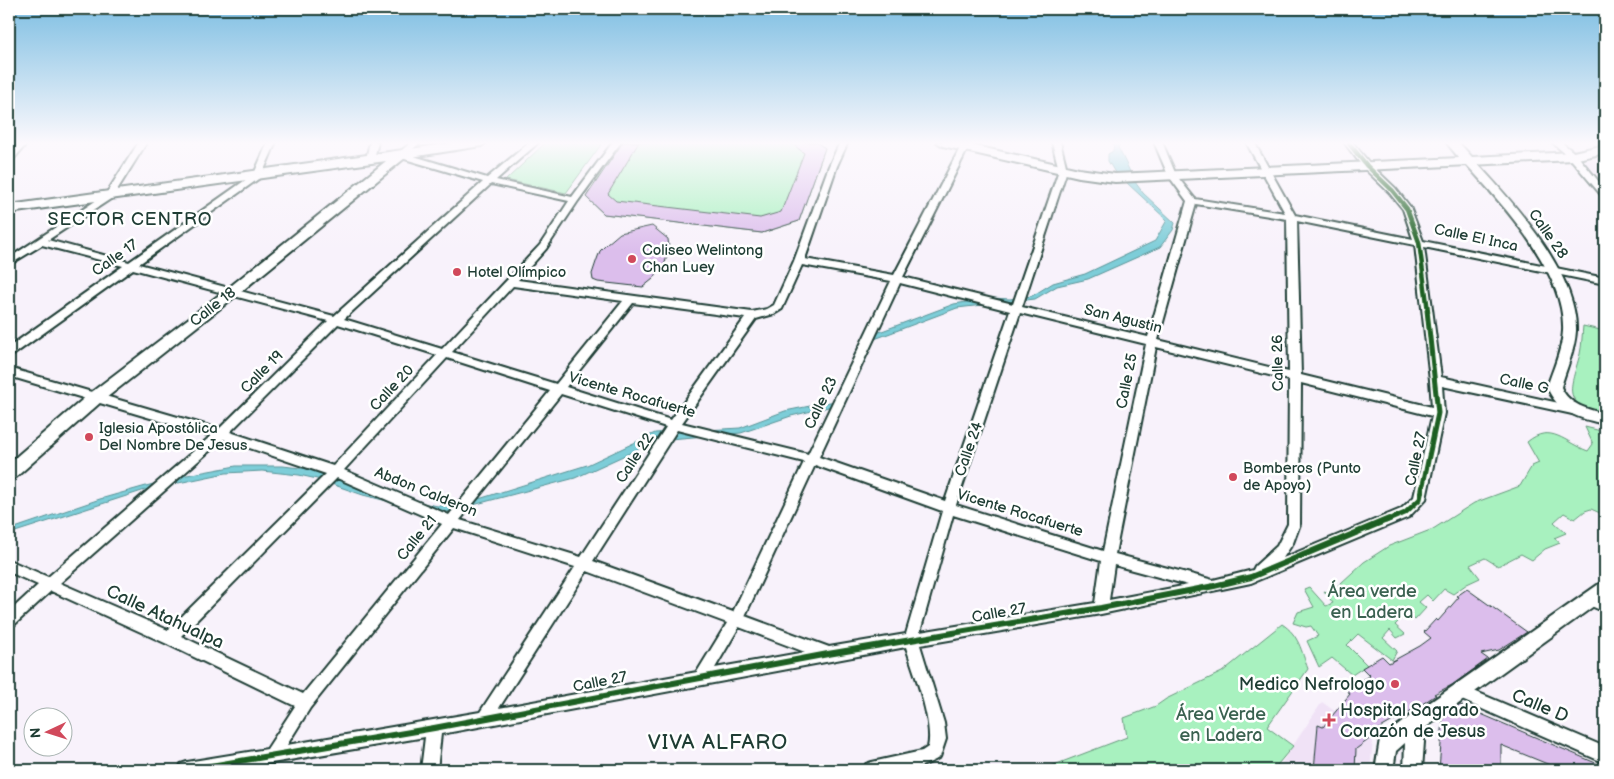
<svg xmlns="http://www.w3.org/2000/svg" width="1614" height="779" font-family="'Balsamiq Sans',sans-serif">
	<rect width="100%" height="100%" fill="#f8f2fb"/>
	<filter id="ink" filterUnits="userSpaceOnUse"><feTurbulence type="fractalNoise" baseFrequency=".02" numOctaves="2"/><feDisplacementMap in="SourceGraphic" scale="10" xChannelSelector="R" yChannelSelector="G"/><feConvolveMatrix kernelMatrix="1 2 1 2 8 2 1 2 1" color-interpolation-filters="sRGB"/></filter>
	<g filter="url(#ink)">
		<g fill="#f0e2f6">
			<polygon points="1605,157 1605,185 1584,161"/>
			<polygon points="1322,702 1373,739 1370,770 1277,770"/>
		</g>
		<g fill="#a8f1bf" stroke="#64977a">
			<polygon points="546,142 603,142 566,193 506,180"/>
			<polygon points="620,142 816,142 825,148 799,221 762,233 604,214 586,197"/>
			<path d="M 1583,326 L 1605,331 L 1605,414 C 1559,404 1571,388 1580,354 C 1582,345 1582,335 1583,326 Z"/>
			<path d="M 1585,427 L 1605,432 L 1605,499 L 1600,513 L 1591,509 L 1585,511 L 1575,519 L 1564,513 L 1554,522 L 1566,533 L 1554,538 L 1560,543 L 1545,549 L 1532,560 L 1521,554 L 1498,566 L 1485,558 L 1470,565 L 1480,578 L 1467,584 L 1453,594 L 1444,589 L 1433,601 L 1427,595 L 1419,602 L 1426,608 L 1415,620 L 1407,613 L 1395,625 L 1405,634 L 1397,638 L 1390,630 L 1383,638 L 1397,651 L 1392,660 L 1358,634 L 1347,645 L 1367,665 L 1352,675 L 1332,658 L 1319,667 L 1307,641 L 1318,636 L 1311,626 L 1306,627 L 1293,623 L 1298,612 L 1314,607 L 1304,589 L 1309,587 L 1326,606 L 1333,603 L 1324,591 L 1330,593 L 1364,562 L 1389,546 L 1433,529 L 1474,503 L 1520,486 L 1532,466 L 1539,463 L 1527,442 C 1551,422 1565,443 1588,451 L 1593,444 Z"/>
			<path d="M 1282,624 C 1299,635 1301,650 1308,669 L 1267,727 L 1293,746 L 1273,770 L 1041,770 L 1127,737 L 1124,718 L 1156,706 L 1166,699 L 1222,672 Z"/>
		</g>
		<polygon fill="#7dcdd8" stroke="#579396" points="1114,142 1122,142 1118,147 1135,182 1143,193 1175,223 1173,230 1160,247 1088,279 1057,286 1035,299 957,308 872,340 841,404 791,416 741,433 658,440 575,478 439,514 363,495 317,479 299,475 262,471 226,473 145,490 9,534 9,530 100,499 146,486 187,475 236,466 283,466 325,471 422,503 438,506 482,498 587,465 655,433 740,428 785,411 835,401 874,334 954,304 991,298 1010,299 1032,296 1053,283 1085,274 1155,241 1167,220 1114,171 1108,161 1108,154 1113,151"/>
		<g fill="#dcbeec" stroke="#1f3d34">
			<polygon points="623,142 639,142 608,194 616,201 760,218 781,212 804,153 790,142 816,142 825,148 799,221 762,233 604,214 586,197"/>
			<polygon points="652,226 668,239 669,248 665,263 653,279 643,287 598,282 593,280 592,274 596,262 600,251 607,244 620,233"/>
			<polygon points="1467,589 1527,632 1499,650 1481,654 1488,659 1452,685 1434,694 1436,695 1416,708 1377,730 1379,732 1356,749 1355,770 1314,770 1318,725 1323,727 1350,694 1346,689 1370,676 1362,668 1382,656 1389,663 1420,646 1431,638 1424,632 1436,619 1438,621 1459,597 1457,596"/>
			<polygon points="1460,705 1605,767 1605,770 1562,770 1501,745 1501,770 1439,770 1443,718"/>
		</g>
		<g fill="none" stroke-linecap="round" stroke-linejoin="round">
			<defs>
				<g id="minor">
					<polygon points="20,142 28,142 12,161 9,162 9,154"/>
					<path d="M 139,142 L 147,142 L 112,198 L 48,240 L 129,262 L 254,174 L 268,142 L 276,142 L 261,177 L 139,264 L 334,316 L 483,182 L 398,157 L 398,153 L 412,142 L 421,142 L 407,154 L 487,178 L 530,142 L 539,142 L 496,180 L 572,197 L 613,142 L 621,142 L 578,201 L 546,249 L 518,280 L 752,312 L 767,309 L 774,305 L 794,261 L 829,166 L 840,142 L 848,142 L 837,166 L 805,259 L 894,275 L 961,146 L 960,142 L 968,142 L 969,146 L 903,277 L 1013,304 L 1059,170 L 1052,142 L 1060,142 L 1067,170 L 1022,307 L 1148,337 L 1187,201 L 1168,175 L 1154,142 L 1162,142 L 1176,175 L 1195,199 L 1285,213 L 1246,142 L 1254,142 L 1295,215 L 1413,239 L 1403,209 L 1389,192 L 1364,168 L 1344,142 L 1352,142 L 1370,164 L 1395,188 L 1410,207 L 1423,241 L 1605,278 L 1605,284 L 1424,247 L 1441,377 L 1577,407 L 1581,408 L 1583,411 L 1581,414 L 1577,415 L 1442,386 L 1444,413 L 1426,499 L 1409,517 L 1251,583 L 1101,614 L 920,645 L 944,723 L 946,739 L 940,757 C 917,772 891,772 864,770 L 866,764 L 872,762 L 922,751 L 928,747 C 934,723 914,673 906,647 L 441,734 L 437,770 L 421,770 L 425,737 L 231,770 L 179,770 L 181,764 L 187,762 L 267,749 L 295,706 L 165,643 L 51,591 L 14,625 L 9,627 L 9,612 L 38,585 L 9,572 L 9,560 L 48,577 L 211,436 L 9,376 L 9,368 L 219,429 L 328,321 L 133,269 L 13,355 L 9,356 L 9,347 L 123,266 L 42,245 L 9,265 L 9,258 L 106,194 ZM 491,184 L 569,201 L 540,245 L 442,349 L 344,319 ZM 1196,204 L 1287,219 L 1289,372 L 1158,340 ZM 1297,221 L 1415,245 L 1430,380 L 1432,407 L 1301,375 ZM 802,265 L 891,281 L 808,454 L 682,423 L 756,319 L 774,314 L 782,309 ZM 900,283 L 1010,311 L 945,501 L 819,457 ZM 513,286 L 623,301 L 556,384 L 452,352 ZM 633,303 L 745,318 L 671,420 L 566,387 ZM 1020,313 L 1146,344 L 1103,551 L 956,505 ZM 338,324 L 437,355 L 333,466 L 230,432 ZM 1156,347 L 1289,380 L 1288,524 L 1277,546 L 1255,566 L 1253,570 L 1213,580 L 1115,554 ZM 447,358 L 550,391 L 449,515 L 344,470 ZM 1301,383 L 1432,416 L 1414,497 L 1401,509 L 1283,558 L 1293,543 L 1300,524 ZM 561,394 L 666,427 L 581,557 L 460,520 ZM 677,430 L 804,462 L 733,612 L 593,561 ZM 223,439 L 326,474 L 168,630 L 60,583 ZM 815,465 L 942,511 L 906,634 L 829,647 L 745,616 ZM 337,478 L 442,524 L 303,694 L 181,636 ZM 953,515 L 1101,561 L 1095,603 L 920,632 ZM 454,528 L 575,567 L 480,712 L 287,745 L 310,708 ZM 1114,565 L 1188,585 L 1109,600 ZM 587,571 L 727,623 L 697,672 L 499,708 ZM 739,627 L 805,652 L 715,668 Z"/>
					<polygon points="370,142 378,142 374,159 370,162 366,159"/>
					<polygon points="1552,142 1561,142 1576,154 1605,189 1605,197 1602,196 1570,158"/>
					<polygon points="1589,593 1605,600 1605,612 1584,603 1582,599 1584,595"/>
					<polygon points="1460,685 1605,747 1605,763 1455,697 1453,692 1455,687"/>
				</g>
				<g id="tertiary">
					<path d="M 1470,159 L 1474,160 C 1511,200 1578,273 1576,331 C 1575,350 1566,369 1561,387 C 1568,405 1588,409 1605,414 L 1605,424 C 1580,419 1557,412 1547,387 C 1553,369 1562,350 1563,331 C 1566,273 1503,205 1466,164 L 1465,162 Z"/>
					<polygon points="1605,582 1605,598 1425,728 1422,770 1404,770 1405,743 1396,751 1393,770 1375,770 1380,739 1409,717 1599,584"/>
				</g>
				<g id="secondary">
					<polygon points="460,142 487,142 481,146 405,158 237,295 101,402 15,478 9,480 9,463 89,394 227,289 386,161 9,213 9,205"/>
					<polygon points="937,142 958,142 1079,169 1115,174 1459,158 1446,142 1458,142 1472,157 1573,152 1605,145 1605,153 1573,160 1115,182 1079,177 943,146"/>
				</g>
			</defs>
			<use href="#minor" stroke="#1f3d34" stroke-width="4"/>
			<use href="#tertiary" stroke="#1f3d34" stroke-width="4"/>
			<use href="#secondary" stroke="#1f3d34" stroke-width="4"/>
			<use href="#minor" fill="#fff" fill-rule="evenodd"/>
			<use href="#tertiary" fill="#fff" fill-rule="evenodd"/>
			<use href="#secondary" fill="#fff" fill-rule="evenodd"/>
			<defs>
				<polyline id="cycleway-far2" points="1348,142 1367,166 1392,190 1407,209 1419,242 1428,311"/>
				<polyline id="cycleway-far1" points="1386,521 1405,513 1420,499 1438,413 1427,310"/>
				<polyline id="cycleway" points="187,770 434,728 828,654 1101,608 1214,586 1251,577 1389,519"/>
			</defs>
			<use href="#cycleway-far2" stroke="#fff" stroke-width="7"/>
			<use href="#cycleway-far1" stroke="#fff" stroke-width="8"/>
			<use href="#cycleway" stroke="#fff" stroke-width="9"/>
			<use href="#cycleway-far2" stroke="#1b5e20" stroke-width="4.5"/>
			<use href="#cycleway-far1" stroke="#1b5e20" stroke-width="5"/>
			<use href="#cycleway" stroke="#1b5e20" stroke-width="6"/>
		</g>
	</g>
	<linearGradient id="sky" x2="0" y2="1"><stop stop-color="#7dbee2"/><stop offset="0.57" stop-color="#fcf9fd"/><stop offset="1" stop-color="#fcf9fd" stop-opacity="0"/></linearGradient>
	<rect width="1614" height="251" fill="url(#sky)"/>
	<g fill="#d1495b" stroke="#fff" stroke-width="2">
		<circle cx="632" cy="259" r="5"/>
		<circle cx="457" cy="272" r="5"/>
		<circle cx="89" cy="437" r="5"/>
		<circle cx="1233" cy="477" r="5"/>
		<circle cx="1395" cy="684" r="5"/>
		<path d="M1326.5 712.5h5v5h5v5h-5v5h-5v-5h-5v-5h5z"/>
	</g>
	<g text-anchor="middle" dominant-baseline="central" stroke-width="5" stroke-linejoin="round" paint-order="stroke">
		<g font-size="15" fill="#1f3d34" stroke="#fff">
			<text transform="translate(1548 234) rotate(55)">Calle 28</text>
			<text transform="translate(1476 238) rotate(12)">Calle El Inca</text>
			<text transform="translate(115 258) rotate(-35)">Calle 17</text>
			<text transform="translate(213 307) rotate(-38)">Calle 18</text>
			<text transform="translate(1123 319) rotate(14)">San Agustin</text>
			<text transform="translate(1278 363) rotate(-91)">Calle 26</text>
			<text transform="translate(262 372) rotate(-45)">Calle 19</text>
			<text transform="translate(1127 381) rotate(-79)">Calle 25</text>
			<text transform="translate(1524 384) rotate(12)">Calle G</text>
			<text transform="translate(392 388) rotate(-47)">Calle 20</text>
			<text transform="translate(632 395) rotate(16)">Vicente Rocafuerte</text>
			<text transform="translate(821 403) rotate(-64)">Calle 23</text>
			<text transform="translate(969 449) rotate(-71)">Calle 24</text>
			<text transform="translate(635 458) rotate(-57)">Calle 22</text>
			<text transform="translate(1416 459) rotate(-78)">Calle 27</text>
			<text transform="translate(426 492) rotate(22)">Abdon Calderon</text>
			<text transform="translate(1020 513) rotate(17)">Vicente Rocafuerte</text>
			<text transform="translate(417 538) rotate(-51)">Calle 21</text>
			<text transform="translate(999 613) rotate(-10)">Calle 27</text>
			<text transform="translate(600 682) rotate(-11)">Calle 27</text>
		</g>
		<g font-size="15" fill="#1f3d34" stroke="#fff" text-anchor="start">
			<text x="642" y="250">Coliseo Welintong<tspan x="642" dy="17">Chan Luey</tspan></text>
			<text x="467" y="272">Hotel Olímpico</text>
			<text x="99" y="428">Iglesia Apostólica<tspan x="99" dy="17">Del Nombre De Jesus</tspan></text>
			<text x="1243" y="468">Bomberos (Punto<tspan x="1243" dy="17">de Apoyo)</tspan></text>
		</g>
		<g font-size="18" letter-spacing="1" fill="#1f3d34" stroke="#fff">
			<text x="130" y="219">SECTOR CENTRO</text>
		</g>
		<g font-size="18" fill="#3a6150" stroke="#fff">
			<text x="1372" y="591">Área verde<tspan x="1372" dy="21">en Ladera</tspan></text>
			<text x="1221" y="714">Área Verde<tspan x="1221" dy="21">en Ladera</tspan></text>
		</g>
		<g font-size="18" fill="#1f3d34" stroke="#fff">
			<text transform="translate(165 617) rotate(25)">Calle Atahualpa</text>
			<text transform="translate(1540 706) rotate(23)">Calle D</text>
		</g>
		<g font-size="18" fill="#1f3d34" stroke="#fff" text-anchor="end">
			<text x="1385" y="684">Medico Nefrologo</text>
			<text x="1340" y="710" text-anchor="start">Hospital Sagrado<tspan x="1340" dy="21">Corazón de Jesus</tspan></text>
		</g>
		<g font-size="21" letter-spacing="1" fill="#1f3d34" stroke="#fff">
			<text x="718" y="742">VIVA ALFARO</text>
		</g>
	</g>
	<rect width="1614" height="779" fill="none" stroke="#fff" stroke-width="30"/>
	<rect x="15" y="15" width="1584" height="749" fill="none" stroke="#1f3d34" stroke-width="2" filter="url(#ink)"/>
	<g transform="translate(48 732) rotate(266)"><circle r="24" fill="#ffffff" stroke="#a5b1ae"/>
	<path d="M0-4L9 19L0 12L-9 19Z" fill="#d1495b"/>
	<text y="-8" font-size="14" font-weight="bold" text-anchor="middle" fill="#1f3d34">N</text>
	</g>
</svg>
